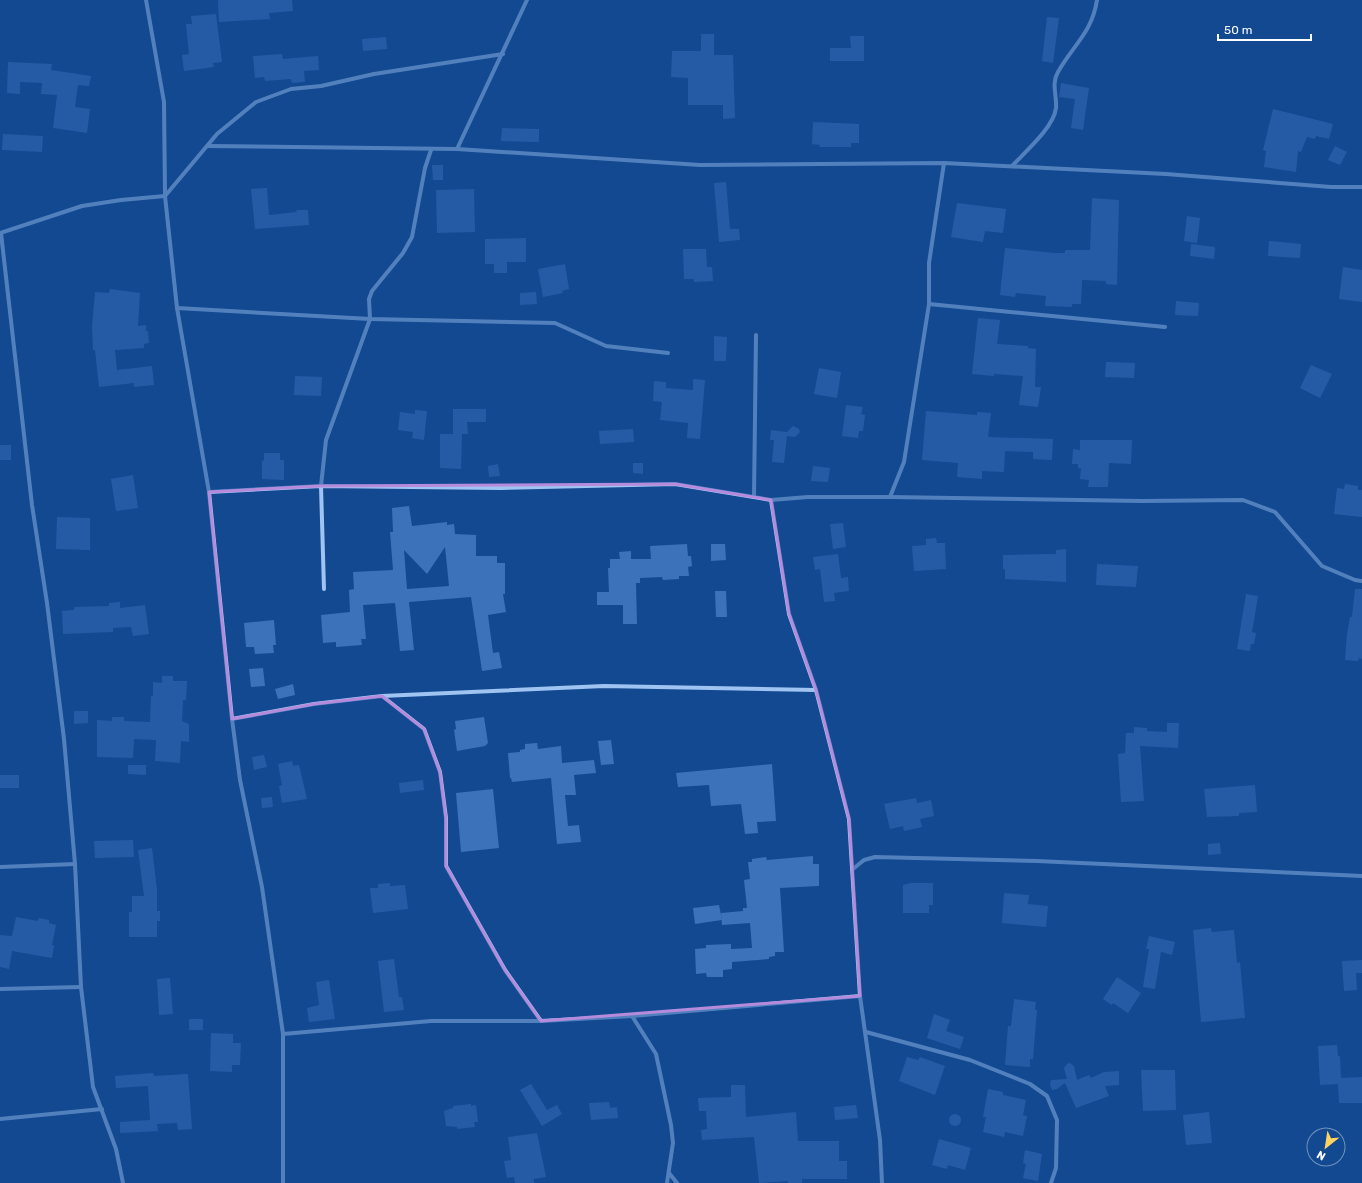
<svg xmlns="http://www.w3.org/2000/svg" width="1362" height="1183" font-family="Rubik,sans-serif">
	<rect width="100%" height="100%" fill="#134991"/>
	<g fill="#3c72ba" fill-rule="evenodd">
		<polygon points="218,0 292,0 293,11 269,13 270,19 219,22"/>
		<polygon points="216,14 222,62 213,63 214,67 184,71 182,55 189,54 186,24 192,24 191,16"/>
		<polygon points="1047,17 1059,18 1053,63 1042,61"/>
		<polygon points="701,34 714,34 714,55 733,55 735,118 723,119 723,105 688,105 688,78 671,77 672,51 701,51"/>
		<polygon points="850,36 864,36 864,61 830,61 830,48 851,48"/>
		<polygon points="386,37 387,49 363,51 362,39"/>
		<polygon points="282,54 283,59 318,56 319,70 304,71 305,82 292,83 291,79 265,81 264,77 255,78 253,56"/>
		<polygon points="8,62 52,64 51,70 91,76 89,86 78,85 75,107 90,109 87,133 53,128 57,95 41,94 42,83 20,82 20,94 7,93"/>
		<polygon points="1061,83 1089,88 1083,130 1071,128 1075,99 1059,97"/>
		<polygon points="1273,109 1333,124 1329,139 1316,136 1315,139 1307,137 1301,152 1298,151 1296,172 1264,167 1266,151 1263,150"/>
		<polygon points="813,122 859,124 859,143 851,143 851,147 819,147 820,145 812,144"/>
		<polygon points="502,128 539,129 539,142 501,141"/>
		<polygon points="3,134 43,136 42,152 2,150"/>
		<polygon points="1335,146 1347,152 1340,165 1328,160"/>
		<polygon points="432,165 443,165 443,180 433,180"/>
		<polygon points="726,182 730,229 739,229 740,240 719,242 714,183"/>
		<polygon points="267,188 269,215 297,212 296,210 308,210 309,225 255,229 251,189"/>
		<polygon points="474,189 475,232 437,233 436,190"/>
		<polygon points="1092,198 1119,200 1117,285 1106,284 1106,281 1082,280 1081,304 1072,304 1072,307 1045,306 1046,296 1016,293 1015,297 1000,295 1005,248 1054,253 1065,253 1065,250 1090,250"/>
		<polygon points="957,203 1006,209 1003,233 985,231 983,242 951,237"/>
		<polygon points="1187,216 1200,218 1197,243 1184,241"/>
		<polygon points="526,238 526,262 507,262 507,273 494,273 494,264 485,264 485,239"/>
		<polygon points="1269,241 1301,244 1300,258 1268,256"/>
		<polygon points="1191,244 1215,247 1214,259 1190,256"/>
		<polygon points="683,249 706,249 707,267 712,267 713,281 694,282 694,279 684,279"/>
		<polygon points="565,264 569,289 562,291 563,293 543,297 538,269"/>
		<polygon points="1343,267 1362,270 1362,302 1339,299"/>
		<polygon points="110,289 140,293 138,326 146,325 146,331 148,331 149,343 144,344 144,348 115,350 117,370 152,366 154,385 134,387 134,383 99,387 95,350 93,350 92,326 95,292 109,293"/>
		<polygon points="536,292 537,304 520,305 520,293"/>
		<polygon points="1176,301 1199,303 1198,316 1175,315"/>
		<polygon points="978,318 1000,320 997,344 1028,346 1028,348 1036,349 1035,387 1041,387 1038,407 1019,405 1023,376 994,374 994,376 972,374"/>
		<polygon points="714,336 727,337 726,361 714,361"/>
		<polygon points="1106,362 1135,363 1134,378 1105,377"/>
		<polygon points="1311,365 1332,374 1320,398 1300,388"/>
		<polygon points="819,368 841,372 837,398 814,394"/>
		<polygon points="295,376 322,377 321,396 294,395"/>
		<polygon points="693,379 705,380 700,439 687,438 688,423 660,420 662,402 653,401 654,381 666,382 666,388 693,390"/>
		<polygon points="846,405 863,407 861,414 865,415 863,431 859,431 858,438 842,436"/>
		<polygon points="453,409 486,409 486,422 467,422 468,434 462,434 461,469 440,468 440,434 453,434"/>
		<polygon points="415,410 427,411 424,440 412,438 413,432 398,430 400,412 415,414"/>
		<polygon points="926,411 977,415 977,412 991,413 988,437 1053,439 1052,460 1033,459 1033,452 1005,451 1004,472 982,471 982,479 957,477 958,463 922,460"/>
		<polygon points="793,426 799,429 800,432 795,437 787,436 784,463 772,462 774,440 770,440 771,430 787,432"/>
		<polygon points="633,429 634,442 600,444 599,431"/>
		<polygon points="1080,440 1132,440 1131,464 1109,463 1108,487 1088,487 1089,480 1080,479 1081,468 1078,468 1078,464 1072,464 1073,449 1080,450"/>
		<rect x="0" y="445" width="11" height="15"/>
		<polygon points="264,453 280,453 280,460 284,460 284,480 262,479 262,460 264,461"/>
		<polygon points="633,463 643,463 643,474 633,473"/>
		<polygon points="498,464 500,476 489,477 488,466"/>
		<polygon points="813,466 830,468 828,482 811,481"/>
		<polygon points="133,475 138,508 116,511 111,479"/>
		<polygon points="1345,484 1358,486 1358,490 1362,490 1362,517 1334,514 1337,488 1344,489"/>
		<path d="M 409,506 L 412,526 L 447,522 L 447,525 L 454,524 L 455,534 L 476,535 L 476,556 L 497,556 L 497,563 L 505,563 L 505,594 L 503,594 L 506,612 L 488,615 L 493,653 L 499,652 L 502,668 L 482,671 L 471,597 L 409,602 L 414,650 L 400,651 L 395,603 L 363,605 L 366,639 L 361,639 L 362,645 L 336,647 L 336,642 L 323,643 L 321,615 L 350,612 L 349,590 L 354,589 L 353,572 L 393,570 L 390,532 L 393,532 L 392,508 ZM 445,547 L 449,586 L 407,589 L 404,550 L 427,574 Z"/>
		<polygon points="57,517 90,518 90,550 56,549"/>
		<polygon points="843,523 846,547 833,549 830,524"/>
		<polygon points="936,538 937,543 945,543 946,569 914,571 912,546 926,545 926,539"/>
		<polygon points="687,544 688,556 691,556 692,566 688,567 689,576 679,576 679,579 663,580 662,577 640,578 640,583 636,583 637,624 623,624 623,605 597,605 597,592 609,592 608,568 610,568 610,559 620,559 619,552 631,551 631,559 651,559 650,546"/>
		<polygon points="711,544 725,544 726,560 711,561"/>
		<polygon points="1066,549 1066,582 1005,579 1005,569 1003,569 1003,555 1056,554 1056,550"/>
		<polygon points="838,554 841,578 848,577 849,591 834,593 835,601 824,602 820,569 815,570 813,557"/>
		<polygon points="1097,564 1138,566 1136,587 1096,585"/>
		<polygon points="1355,589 1362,589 1362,659 1359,658 1358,661 1345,660 1347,634 1350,617 1352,617"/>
		<polygon points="715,591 726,591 727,617 716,617"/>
		<polygon points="1246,594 1258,596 1252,632 1256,633 1254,644 1251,644 1250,651 1237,649"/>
		<polygon points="120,602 120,608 145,605 149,634 133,636 131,627 113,628 113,632 63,634 62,611 74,610 74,607 109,606 109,603"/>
		<polygon points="274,620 276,645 273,645 274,653 255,654 254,647 246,647 244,623"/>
		<polygon points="263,668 265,686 251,687 249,669"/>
		<polygon points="162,676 173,676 173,681 187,681 186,700 183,700 182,721 189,724 189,742 181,741 180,763 155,761 156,740 134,739 133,758 97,757 97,720 112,721 112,717 124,717 124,721 150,722 151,696 153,696 153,682 162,683"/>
		<polygon points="293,684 295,695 278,699 275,689"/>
		<polygon points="74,711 88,711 88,723 74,724"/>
		<polygon points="484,717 488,743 485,746 457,751 454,730 456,729 455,721"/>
		<polygon points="1167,723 1179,723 1178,748 1140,746 1144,801 1121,802 1118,754 1125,753 1126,733 1134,733 1134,727 1147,728 1147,731 1167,732"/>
		<polygon points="611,740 614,764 601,765 598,741"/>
		<polygon points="537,743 538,749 561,746 562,763 594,760 596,773 574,775 576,795 565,795 568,826 579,825 581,842 557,844 551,778 512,782 511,778 510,778 508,753 520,752 520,750 525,749 525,744"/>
		<polygon points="264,755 267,767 254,770 252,757"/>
		<polygon points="292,761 293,766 299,765 307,799 282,803 279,786 282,785 278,764"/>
		<polygon points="772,764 776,821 757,822 758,833 745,834 741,804 711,806 709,785 678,787 676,773"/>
		<polygon points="128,765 146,765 146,775 128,774"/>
		<rect x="0" y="775" width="19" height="13"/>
		<polygon points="423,780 424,790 400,793 399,783"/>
		<polygon points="1255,785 1257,812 1239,813 1239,816 1207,817 1204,789"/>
		<polygon points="493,789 499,848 461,852 456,793"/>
		<polygon points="272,797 273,807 262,808 261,798"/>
		<polygon points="916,798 917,803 931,800 934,816 920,819 922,827 904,831 903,826 890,829 884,804"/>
		<polygon points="133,840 134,857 95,858 94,841"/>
		<polygon points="1220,843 1221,854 1208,855 1208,844"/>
		<polygon points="152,848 157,890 157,911 160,911 160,921 157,921 157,937 129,937 129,912 132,912 132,896 144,896 138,850"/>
		<polygon points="813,856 813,864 819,864 819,886 780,888 784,952 775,952 775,956 769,957 769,959 732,962 732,969 723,970 723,977 707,977 706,973 696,974 695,949 706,948 706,945 731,944 731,949 752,948 750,923 722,925 721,913 743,911 743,908 747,908 744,880 750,879 748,862 752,862 752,859 766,857 767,860"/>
		<polygon points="390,883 390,886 405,885 408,909 373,913 370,888 378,888 378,884"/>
		<polygon points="911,883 933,883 933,905 929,905 929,913 903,913 903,885"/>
		<polygon points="1004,893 1029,895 1028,904 1048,906 1046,927 1002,923"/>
		<polygon points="719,905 722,920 695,924 693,908"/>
		<polygon points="16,917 38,921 39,918 49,920 49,923 56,925 52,945 54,945 52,958 12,951 9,969 0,967 0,935 12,936"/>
		<polygon points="1211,928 1212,932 1234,930 1237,963 1240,962 1245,1018 1201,1022 1193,930"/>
		<polygon points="1149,936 1175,942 1172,955 1161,952 1155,989 1143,987 1149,949 1146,949"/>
		<polygon points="394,959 399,997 402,997 404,1010 384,1012 378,961"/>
		<polygon points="1362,960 1362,973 1356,973 1357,990 1344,991 1342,961"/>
		<polygon points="1117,977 1141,993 1128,1013 1113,1003 1112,1005 1103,999"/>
		<polygon points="170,978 173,1014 159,1015 157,979"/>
		<polygon points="329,980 335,1019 309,1022 307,1008 319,1005 316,982"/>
		<polygon points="1014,999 1036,1002 1035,1010 1037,1010 1033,1059 1030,1059 1030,1067 1005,1065 1008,1026 1011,1026"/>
		<polygon points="934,1014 950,1020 946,1031 964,1037 960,1049 927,1038"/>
		<rect x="189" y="1019" width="14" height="11"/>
		<polygon points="211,1033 233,1034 233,1043 241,1043 240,1065 232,1065 232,1072 210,1071"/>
		<polygon points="1337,1045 1338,1056 1340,1056 1341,1078 1362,1077 1362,1103 1339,1103 1338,1084 1320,1085 1318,1046"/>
		<polygon points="907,1057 918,1060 920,1057 945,1066 935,1095 899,1081"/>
		<polygon points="1070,1063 1074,1066 1077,1080 1089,1075 1091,1078 1104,1072 1119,1071 1119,1085 1105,1086 1109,1096 1076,1108 1065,1083 1057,1089 1052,1090 1050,1085 1051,1080 1067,1079 1064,1068 1067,1064"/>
		<polygon points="1141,1070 1175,1070 1176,1110 1143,1111"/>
		<polygon points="153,1073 154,1076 188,1074 192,1129 178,1130 177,1123 157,1124 158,1131 120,1133 120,1122 150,1120 148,1086 116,1088 115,1076"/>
		<polygon points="531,1084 547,1110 557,1105 562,1114 542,1126 520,1090"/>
		<polygon points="731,1085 745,1085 746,1117 796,1112 798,1141 839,1141 839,1161 847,1161 847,1179 802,1179 802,1183 788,1183 788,1181 759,1183 754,1137 702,1140 701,1130 707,1129 706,1111 699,1111 698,1098 731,1097"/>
		<polygon points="988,1089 1003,1092 1003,1095 1026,1100 1023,1115 1027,1116 1023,1136 1005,1132 1004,1137 983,1132 986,1117 983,1117"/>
		<polygon points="609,1102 610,1108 617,1107 618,1118 591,1120 589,1103"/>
		<polygon points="471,1104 471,1106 476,1105 478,1122 474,1122 475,1127 457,1129 457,1127 446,1126 444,1111 453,1108 453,1106"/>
		<polygon points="856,1105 858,1118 835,1120 834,1107"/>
		<polygon points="1209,1112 1212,1143 1186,1145 1183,1115"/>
		<circle cx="955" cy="1120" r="6"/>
		<polygon points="537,1133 546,1177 534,1179 534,1183 515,1183 514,1177 507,1178 504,1161 511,1160 508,1137"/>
		<polygon points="939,1139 971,1148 965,1170 948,1165 947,1169 932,1165"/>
		<polygon points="1025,1150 1042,1154 1038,1181 1023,1178 1026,1164 1023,1163"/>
	</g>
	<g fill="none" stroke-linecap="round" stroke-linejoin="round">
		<g stroke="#a0c4f2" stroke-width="4">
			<polyline points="146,0 164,102 165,196 177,308 209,492 232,719 240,780 262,887 283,1034 283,1183"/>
			<polyline points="207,146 457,149 700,165 944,163 1166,174 1331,187 1362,187"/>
			<polyline points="457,149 527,0"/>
			<path d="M 1012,166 C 1025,152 1054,127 1056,108 C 1057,95 1051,84 1058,72 C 1073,45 1092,33 1097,0"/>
			<polyline points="0,233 82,206 121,200 165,196 217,134 256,102 291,89 321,86 374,74 503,54"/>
			<polyline points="1,233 32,505 47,603 64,739 75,864 81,987 93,1087 116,1149 123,1183"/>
			<polyline points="929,304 1165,327"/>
			<polyline points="177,308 370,319 555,323 606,346 668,353"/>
			<polyline points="209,492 321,486 501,488 675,484 771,500 808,497 890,497 1142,501 1243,500 1275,512 1322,566 1355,580 1362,581"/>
			<polyline points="754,497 756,335"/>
			<polyline points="890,497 904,462 929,304 929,263 944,163"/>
			<polyline points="771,500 789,614 816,690 849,819 860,996 880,1140 882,1183"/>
			<polyline points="324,589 321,486 326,440 370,319 369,299 372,291 403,253 412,237 425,168 431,150"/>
			<polyline points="382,696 604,686 816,690"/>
			<polyline points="232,719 314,704 382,696 424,729 440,772 446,818 446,866 505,970 541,1021"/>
			<polyline points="0,867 75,864"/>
			<polyline points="853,869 864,860 875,857 1037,861 1362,876"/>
			<polyline points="0,989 81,987"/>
			<polyline points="632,1016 656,1054 671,1125 673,1143 667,1183"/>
			<polyline points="866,1032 970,1060 1030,1084 1047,1096 1057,1120 1056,1168 1051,1183"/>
			<polyline points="283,1034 431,1021 541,1021 632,1016 860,996"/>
			<polyline points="0,1119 102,1109"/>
			<polyline points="669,1173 677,1183"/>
		</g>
	</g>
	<path d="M0 0H1362V1183H0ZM 675,484 L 771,500 L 789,614 L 816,690 L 849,819 L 860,996 L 541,1021 L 505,970 L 446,866 L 446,818 L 440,772 L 424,729 L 382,696 L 314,704 L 232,719 L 209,492 L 321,486 Z" fill="#134991" fill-opacity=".55" fill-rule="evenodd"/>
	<path fill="none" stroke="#b68bdc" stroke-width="3" stroke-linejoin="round" d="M 675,484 L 771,500 L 789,614 L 816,690 L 849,819 L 860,996 L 541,1021 L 505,970 L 446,866 L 446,818 L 440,772 L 424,729 L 382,696 L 314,704 L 232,719 L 209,492 L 321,486 Z"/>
	<g transform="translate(1326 1147) rotate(210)"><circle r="19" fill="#134991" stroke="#7192bd"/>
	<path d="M0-3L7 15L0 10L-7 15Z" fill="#ffd361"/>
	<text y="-6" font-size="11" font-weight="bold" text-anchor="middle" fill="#ffffff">N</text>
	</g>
	<path d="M1218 34v6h93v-6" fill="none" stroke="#ffffff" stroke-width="2"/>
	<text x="1224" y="34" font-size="12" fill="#ffffff" stroke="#134991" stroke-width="3" paint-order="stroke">50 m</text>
</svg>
